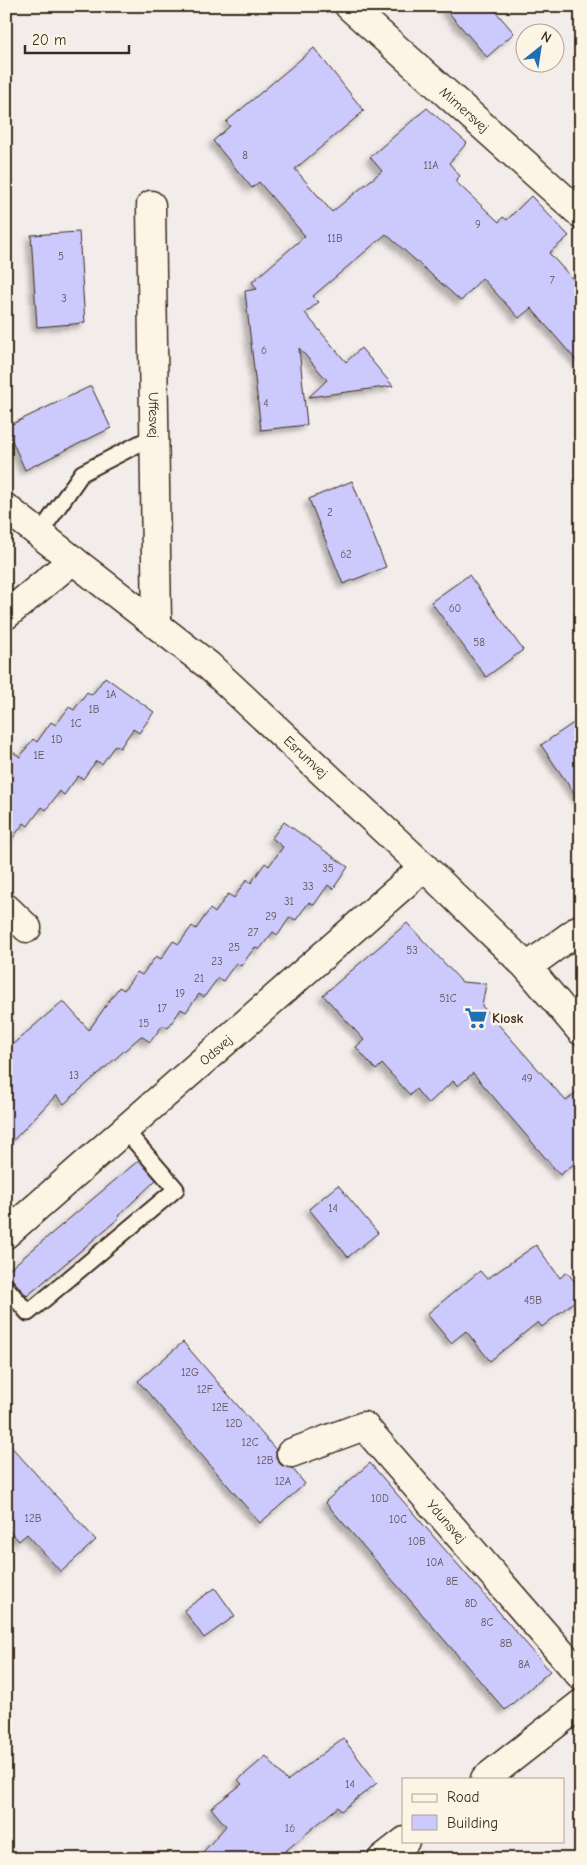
<svg xmlns="http://www.w3.org/2000/svg" width="587" height="1865" font-family="'Comic Neue',sans-serif">
	<defs>
		<filter id="shadow"><feDropShadow dx="-4.5" dy="4.5" stdDeviation="2.5" flood-color="#0004"/></filter>
	</defs>
	<rect width="100%" height="100%" fill="#f2ecea"/>
	<filter id="ink" filterUnits="userSpaceOnUse"><feTurbulence type="fractalNoise" baseFrequency=".02" numOctaves="2"/><feDisplacementMap in="SourceGraphic" scale="10" xChannelSelector="R" yChannelSelector="G"/><feConvolveMatrix kernelMatrix="1 2 1 2 8 2 1 2 1" color-interpolation-filters="sRGB"/></filter>
	<g filter="url(#ink)">
		<g fill="#cccafd" stroke="#3b2a1e" filter="url(#shadow)">
			<polygon points="443,6 491,6 514,33 487,57"/>
			<polygon points="314,48 364,111 295,169 332,212 382,171 370,157 427,108 467,143 449,163 460,176 455,181 499,222 503,217 507,220 531,196 569,236 549,253 581,288 581,366 531,308 519,318 482,278 461,301 386,234 313,296 319,302 305,313 346,362 361,348 393,386 309,397 327,380 299,348 307,425 261,430 245,291 257,289 252,282 305,236 259,182 252,188 213,141 230,126 226,122"/>
			<polygon points="79,232 85,323 37,327 31,235"/>
			<polygon points="91,386 111,428 25,470 6,427"/>
			<polygon points="352,481 386,567 343,584 309,499"/>
			<polygon points="469,575 523,650 486,677 431,602"/>
			<polygon points="105,677 154,712 139,733 133,729 120,748 115,745 102,764 96,761 83,779 78,776 64,795 60,791 46,810 42,807 28,826 24,823 6,847 6,747 20,757 33,739 37,742 51,722 56,725 69,707 74,710 87,692 92,695"/>
			<polygon points="581,718 581,803 541,745"/>
			<polygon points="284,822 348,867 333,889 328,885 314,905 309,902 296,920 290,917 278,935 273,932 259,950 255,947 241,966 236,963 223,981 218,978 204,997 199,994 186,1012 181,1009 168,1028 163,1025 150,1042 141,1036 64,1104 56,1095 6,1148 6,1050 63,1001 89,1030 119,987 124,990 137,972 142,975 156,956 161,959 173,941 179,944 192,926 196,929 210,909 215,913 228,894 234,898 247,879 251,883 265,863 269,866 283,847 272,838"/>
			<polygon points="407,923 462,982 486,984 482,1006 566,1101 581,1088 581,1158 560,1175 473,1073 458,1086 453,1081 428,1104 416,1089 410,1095 382,1064 376,1070 356,1047 364,1040 323,995"/>
			<polygon points="139,1160 156,1180 118,1216 119,1218 27,1296 6,1272"/>
			<polygon points="338,1185 378,1233 348,1257 309,1209"/>
			<polygon points="536,1245 560,1278 567,1272 581,1290 581,1296 542,1327 538,1322 490,1361 466,1331 451,1343 427,1314 480,1271 487,1279"/>
			<polygon points="183,1342 276,1450 276,1458 281,1465 292,1468 305,1484 260,1523 138,1381"/>
			<polygon points="6,1441 96,1540 61,1572 27,1534 19,1541 6,1527"/>
			<polygon points="370,1463 550,1671 505,1710 325,1502"/>
			<polygon points="215,1588 235,1616 204,1638 184,1610"/>
			<polygon points="343,1738 377,1783 341,1811 338,1807 276,1859 197,1859 226,1826 211,1808 242,1784 238,1780 266,1756 287,1781"/>
		</g>
		<g fill="none" stroke-linecap="round" stroke-linejoin="round">
			<defs>
				<g id="service">
					<polyline points="40,533 82,473 154,436"/>
					<polyline points="6,1287 28,1313 176,1189 125,1130"/>
				</g>
				<g id="minor">
					<path id="s1" d="M 349,6 L 581,214"/>
					<path id="s2" d="M 151,205 L 157,625"/>
					<polyline points="6,615 73,560"/>
					<polyline points="6,908 27,928"/>
					<polyline points="527,967 581,928"/>
					<path id="s3" d="M 6,1234 L 424,867"/>
					<path id="s4" d="M 291,1453 L 364,1426 L 581,1676"/>
					<polyline points="485,1779 581,1704"/>
					<polyline points="382,1859 405,1841"/>
				</g>
				<g id="tertiary">
					<path id="s5" d="M 6,508 L 208,665 L 424,867 L 527,967 L 581,1031"/>
				</g>
			</defs>
			<use href="#service" stroke="#3b2a1e" stroke-width="19"/>
			<use href="#minor" stroke="#3b2a1e" stroke-width="31"/>
			<use href="#tertiary" stroke="#3b2a1e" stroke-width="31"/>
			<use href="#service" stroke="#fcf5e5" stroke-width="15"/>
			<use href="#minor" stroke="#fcf5e5" stroke-width="28"/>
			<use href="#tertiary" stroke="#fcf5e5" stroke-width="28"/>
		</g>
	</g>
	<defs>
		<symbol id="supermarket-bare" viewBox="-9 -9 18 18"><path d="M-6-5.5h2.5l.6 2H6L4.5 2H-2.5L-4.4-4H-6ZM-1.5 3.2a1.3 1.3 0 1 0 .1 0ZM3 3.2a1.3 1.3 0 1 0 .1 0Z" fill="#1f6fb2" stroke="#fcf5e5" stroke-width="2.5" paint-order="stroke"/></symbol>
	</defs>
	<g fill-rule="evenodd">
		<use href="#supermarket-bare" x="460" y="1002" width="32" height="32"/>
	</g>
	<g text-anchor="middle" dominant-baseline="central" stroke-width="5" stroke-linejoin="round" paint-order="stroke">
		<g font-size="11" fill="#5f5256">
			<text x="245" y="155">8</text>
			<text x="431" y="165">11A</text>
			<text x="478" y="224">9</text>
			<text x="335" y="238">11B</text>
			<text x="61" y="256">5</text>
			<text x="552" y="280">7</text>
			<text x="64" y="298">3</text>
			<text x="264" y="350">6</text>
			<text x="266" y="403">4</text>
			<text x="330" y="512">2</text>
			<text x="346" y="554">62</text>
			<text x="455" y="608">60</text>
			<text x="479" y="642">58</text>
			<text x="111" y="694">1A</text>
			<text x="94" y="709">1B</text>
			<text x="76" y="723">1C</text>
			<text x="57" y="739">1D</text>
			<text x="39" y="755">1E</text>
			<text x="328" y="868">35</text>
			<text x="308" y="886">33</text>
			<text x="289" y="901">31</text>
			<text x="271" y="916">29</text>
			<text x="253" y="932">27</text>
			<text x="234" y="947">25</text>
			<text x="412" y="950">53</text>
			<text x="217" y="961">23</text>
			<text x="199" y="978">21</text>
			<text x="180" y="993">19</text>
			<text x="448" y="998">51C</text>
			<text x="162" y="1008">17</text>
			<text x="144" y="1023">15</text>
			<text x="74" y="1075">13</text>
			<text x="527" y="1078">49</text>
			<text x="333" y="1208">14</text>
			<text x="533" y="1300">45B</text>
			<text x="190" y="1372">12G</text>
			<text x="205" y="1389">12F</text>
			<text x="220" y="1407">12E</text>
			<text x="234" y="1423">12D</text>
			<text x="250" y="1442">12C</text>
			<text x="265" y="1460">12B</text>
			<text x="283" y="1481">12A</text>
			<text x="380" y="1498">10D</text>
			<text x="33" y="1518">12B</text>
			<text x="398" y="1519">10C</text>
			<text x="417" y="1541">10B</text>
			<text x="435" y="1562">10A</text>
			<text x="452" y="1581">8E</text>
			<text x="471" y="1603">8D</text>
			<text x="487" y="1622">8C</text>
			<text x="506" y="1643">8B</text>
			<text x="524" y="1664">8A</text>
			<text x="350" y="1784">14</text>
			<text x="290" y="1828">16</text>
		</g>
		<g font-size="14" fill="#3b2a1e" stroke="#fcf5e5">
			<text stroke="none"><textPath href="#s1" startOffset="155">Mimersvej</textPath></text>
			<text stroke="none"><textPath href="#s2" startOffset="210">Uffesvej</textPath></text>
			<text stroke="none"><textPath href="#s5" startOffset="390">Esrumvej</textPath></text>
			<text stroke="none"><textPath href="#s3" startOffset="279">Odsvej</textPath></text>
			<text stroke="none"><textPath href="#s4" startOffset="204">Ydunsvej</textPath></text>
		</g>
		<g font-size="14" font-weight="bold" fill="#3b2a1e" stroke="#fcf5e5" text-anchor="start">
			<text x="492" y="1018">Kiosk</text>
		</g>
	</g>
	<rect width="587" height="1865" fill="none" stroke="#fcf5e5" stroke-width="25"/>
	<rect x="12" y="12" width="562" height="1840" fill="none" stroke="#3b2a1e" stroke-width="2" filter="url(#ink)"/>
	<rect x="402" y="1778" width="162" height="65" fill="#fcf5e5" stroke="#afa495"/>
	<rect x="412" y="1794" width="25" height="8" fill="#fcf5e5" stroke="#afa495"/>
	<text x="447" y="1802" font-size="15" fill="#3b2a1e">Road</text>
	<rect x="412" y="1815" width="25" height="15" fill="#cccafd" stroke="#afa495"/>
	<text x="447" y="1828" font-size="15" fill="#3b2a1e">Building</text>
	<g transform="translate(540 48) rotate(30)"><circle r="24" fill="#fcf5e5" stroke="#afa495"/>
	<path d="M0-4L9 19L0 12L-9 19Z" fill="#1f6fb2"/>
	<text y="-8" font-size="14" font-weight="bold" text-anchor="middle" fill="#3b2a1e">N</text>
	</g>
	<path d="M25 45v8h104v-8" fill="none" stroke="#3b2a1e" stroke-width="2.5"/>
	<text x="32" y="45" font-size="15" fill="#3b2a1e" stroke="#fcf5e5" stroke-width="4" paint-order="stroke">20 m</text>
</svg>
